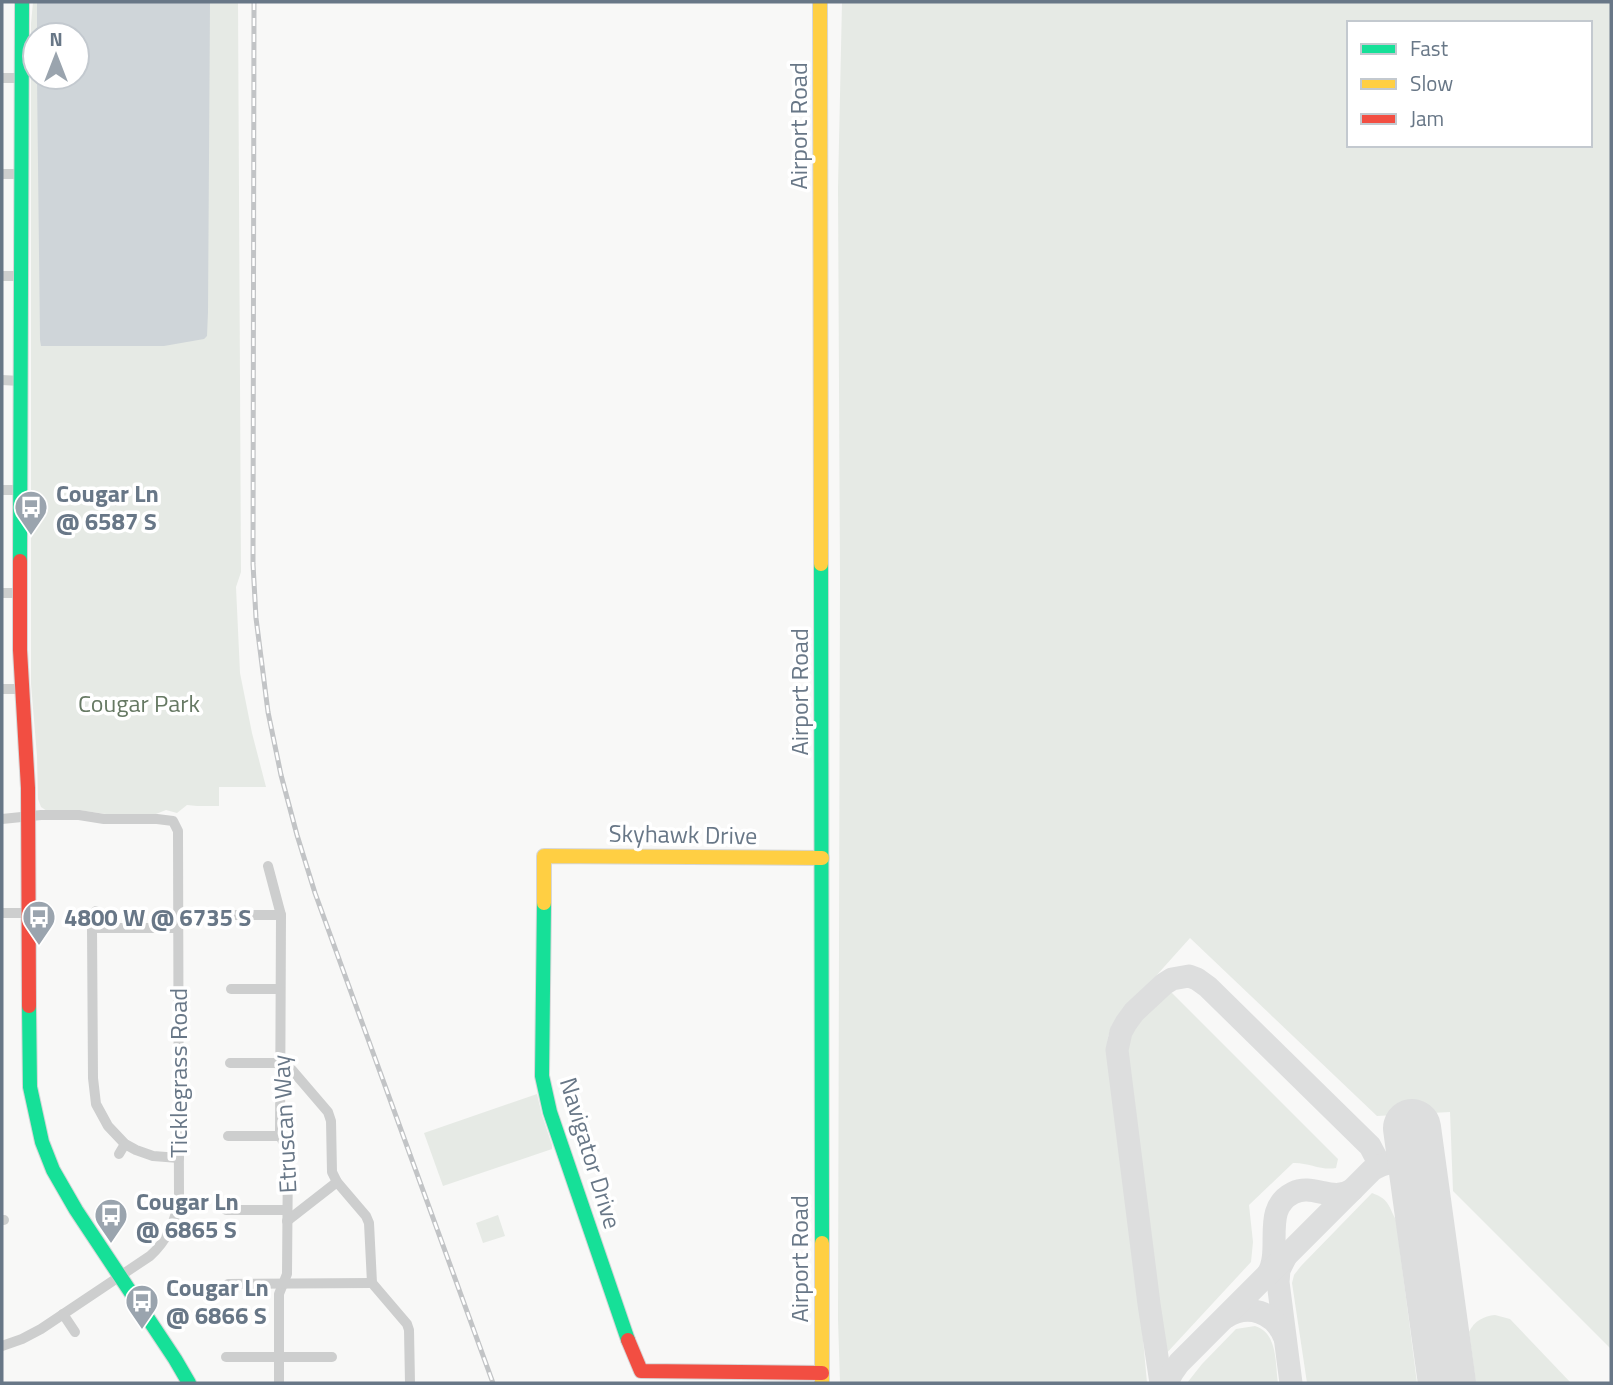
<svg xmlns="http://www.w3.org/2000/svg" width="1613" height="1385" font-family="'Titillium Web',sans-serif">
	<rect width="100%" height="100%" fill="#f8f8f7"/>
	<g fill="#e6eae5" fill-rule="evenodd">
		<path d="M 33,2 L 238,2 L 241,572 L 236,587 L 240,673 L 252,733 L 266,787 L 219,787 L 219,806 L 197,806 L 187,805 L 177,813 L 166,810 L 156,814 L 106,814 L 79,810 L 47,811 L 41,807 L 38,799 L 37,756 L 31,684 L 31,24 ZM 35,35 L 77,35 L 77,77 L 35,77 Z"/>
		<path d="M 842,2 L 1611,2 L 1611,1349 L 1453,1191 L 1450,1112 L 1377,1116 L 1190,938 L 1112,1025 L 1108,1037 L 1107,1052 L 1140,1306 L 1147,1383 L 840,1383 L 838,1319 L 840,579 L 838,188 ZM 1349,23 L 1590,23 L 1590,145 L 1349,145 Z"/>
		<path d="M 1170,991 L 1338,1159 L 1336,1168 C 1322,1171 1307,1162 1293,1163 L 1249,1205 L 1253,1242 L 1251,1262 L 1163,1357 L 1159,1304 L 1126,1048 L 1128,1036 L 1133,1028 Z"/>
		<polygon points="537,1094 542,1115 552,1145 552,1149 443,1186 424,1133"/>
		<path d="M 1372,1193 C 1389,1199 1388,1205 1396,1220 L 1417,1383 L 1307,1383 L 1292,1283 L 1294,1275 L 1301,1266 Z"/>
		<polygon points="498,1215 505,1236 483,1243 476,1223"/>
		<path d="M 1495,1315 L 1510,1319 L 1571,1383 L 1476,1383 L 1469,1332 C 1474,1321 1484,1316 1495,1315 Z"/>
		<path d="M 1255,1326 C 1278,1333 1275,1363 1278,1383 L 1187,1383 L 1202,1364 L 1236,1329 Z"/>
	</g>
	<polygon fill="#cfd5d9" points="37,2 210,2 208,312 207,336 204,339 164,346 41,346 40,340 37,77 77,77 77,35 37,35"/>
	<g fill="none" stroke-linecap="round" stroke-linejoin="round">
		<g stroke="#dddede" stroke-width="23">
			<polyline points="1285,1258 1279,1270 1278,1282 1291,1383"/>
			<path d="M 1268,1274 C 1283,1249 1261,1209 1293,1193 C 1313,1183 1332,1203 1352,1190"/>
			<path d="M 1226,1317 C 1248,1303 1274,1312 1284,1336"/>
			<polyline points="1161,1383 1149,1304 1117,1050 1121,1032 1126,1023 1134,1012 1164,984 1172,979 1189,976 1197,979 1208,987 1370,1146 1380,1165"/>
			<path d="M 1167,1383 L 1172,1373 L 1179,1363 L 1372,1170 C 1395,1156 1409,1164 1421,1187"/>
		</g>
		<polyline stroke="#dddede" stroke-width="58" points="1412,1128 1447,1383"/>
		<defs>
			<g id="fast">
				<polyline points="20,561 22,2"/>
				<polyline points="821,564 822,1243"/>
				<polyline points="544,903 542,1076 550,1112 628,1340"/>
				<polyline points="29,1006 30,1087 42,1142 53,1170 76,1210 175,1359 189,1383"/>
			</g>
			<g id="slow">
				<polyline points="820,2 821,564"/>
				<polyline points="544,903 544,856 822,858"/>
				<polyline points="822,1243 822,1383"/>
			</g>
			<g id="jam">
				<polyline points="20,561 20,650 28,788 29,1006"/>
				<polyline points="628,1340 641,1371 822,1373"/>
			</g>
		</defs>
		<use href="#fast" stroke="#d5d6d7" stroke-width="16"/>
		<use href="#slow" stroke="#d5d6d7" stroke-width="16"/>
		<use href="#jam" stroke="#d5d6d7" stroke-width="16"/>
		<g stroke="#cdcece" stroke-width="10">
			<polyline points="2,78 20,78"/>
			<polyline points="2,174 20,174"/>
			<polyline points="2,276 20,276"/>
			<polyline points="2,380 20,381"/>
			<polyline points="2,490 20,490"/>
			<polyline points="2,593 20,593"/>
			<polyline points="2,689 21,689"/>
			<path d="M 2,819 L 41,815 L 79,815 L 104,819 L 157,819 L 173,821 L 178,831 L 179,1197 C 176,1221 168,1240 150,1256 L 41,1329 L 22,1339 L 2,1346"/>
			<polyline points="268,866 281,915 280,1136 288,1150 287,1274 279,1294 279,1383"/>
			<polyline points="96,911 92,928 93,1078 96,1104 108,1126 125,1144 136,1150 153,1156 179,1158"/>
			<polyline points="2,913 28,913"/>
			<polyline points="232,915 281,915"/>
			<polyline points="92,928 178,928"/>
			<polyline points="231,989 280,989"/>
			<polyline points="230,1063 280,1063 292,1070 328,1112 331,1121 332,1172 337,1182 366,1216 369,1223 372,1283 407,1324 409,1330 410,1383"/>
			<polyline points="228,1136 280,1136"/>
			<polyline points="119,1154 125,1144"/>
			<polyline points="226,1210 287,1210"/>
			<polyline points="2,1220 4,1220"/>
			<polyline points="287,1221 337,1182"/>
			<polyline points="228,1284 372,1283"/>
			<polyline points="63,1314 75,1332"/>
			<polyline points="226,1357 332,1357"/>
		</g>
		<use href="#fast" stroke="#16e098" stroke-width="14"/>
		<use href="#slow" stroke="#ffcf43" stroke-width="14"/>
		<use href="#jam" stroke="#f24e42" stroke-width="14"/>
		<defs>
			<polyline id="rail" points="254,2 253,564 256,618 268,712 281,775 297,835 315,893 493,1383"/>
		</defs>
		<use href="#rail" stroke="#c2c4c6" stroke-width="5"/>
		<use href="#rail" stroke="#fff" stroke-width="2.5" stroke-dasharray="8" stroke-linecap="butt"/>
	</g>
	<defs>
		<symbol id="bus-pin" viewBox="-11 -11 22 30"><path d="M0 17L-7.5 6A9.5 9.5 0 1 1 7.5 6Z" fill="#9aa4ae" stroke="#fff"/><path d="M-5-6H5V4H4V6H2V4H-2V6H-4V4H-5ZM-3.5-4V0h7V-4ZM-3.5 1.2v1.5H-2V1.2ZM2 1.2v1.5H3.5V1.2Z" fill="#fff"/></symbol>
	</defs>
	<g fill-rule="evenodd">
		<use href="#bus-pin" x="12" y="488" width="38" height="52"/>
		<use href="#bus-pin" x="20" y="898" width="38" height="52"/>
		<use href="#bus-pin" x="92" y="1196" width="38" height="52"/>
		<use href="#bus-pin" x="123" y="1282" width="38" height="52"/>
	</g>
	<g text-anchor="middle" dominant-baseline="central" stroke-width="7" stroke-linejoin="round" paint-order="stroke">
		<g font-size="24" fill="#687787" stroke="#fff">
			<text transform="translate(798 126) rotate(-90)">Airport Road</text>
			<text transform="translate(799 692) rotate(-90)">Airport Road</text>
			<text transform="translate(683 834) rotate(1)">Skyhawk Drive</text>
			<text transform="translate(178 1073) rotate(-90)">Ticklegrass Road</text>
			<text transform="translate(284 1124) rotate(-93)">Etruscan Way</text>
			<text transform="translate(591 1153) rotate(73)">Navigator Drive</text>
			<text transform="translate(799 1259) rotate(-90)">Airport Road</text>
		</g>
		<g font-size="24" font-weight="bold" fill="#687787" stroke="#fff" text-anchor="start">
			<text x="56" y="493">Cougar Ln<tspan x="56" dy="28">@ 6587 S</tspan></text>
			<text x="64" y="917">4800 W @ 6735 S</text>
			<text x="136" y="1201">Cougar Ln<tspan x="136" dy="28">@ 6865 S</tspan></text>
			<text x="166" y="1287">Cougar Ln<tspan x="166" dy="28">@ 6866 S</tspan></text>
		</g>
		<g font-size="24" fill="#667963" stroke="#fff">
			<text x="139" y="703">Cougar Park</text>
		</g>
	</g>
	<rect width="1613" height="1385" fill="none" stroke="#687787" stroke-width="7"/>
	<rect x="1347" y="21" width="245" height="126" fill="#ffffff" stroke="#c3c9cf" stroke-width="2"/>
	<rect x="1361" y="44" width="35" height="10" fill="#16e098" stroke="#c3c9cf" stroke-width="2"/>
	<text x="1410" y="56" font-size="21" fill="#687787">Fast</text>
	<rect x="1361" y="79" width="35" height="10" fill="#ffcf43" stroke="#c3c9cf" stroke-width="2"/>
	<text x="1410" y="91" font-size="21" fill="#687787">Slow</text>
	<rect x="1361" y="114" width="35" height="10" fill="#f24e42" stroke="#c3c9cf" stroke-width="2"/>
	<text x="1410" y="126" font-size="21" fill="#687787">Jam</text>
	<g transform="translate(56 56)"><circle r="33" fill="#ffffff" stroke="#c3c9cf" stroke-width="2"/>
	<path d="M0-5L12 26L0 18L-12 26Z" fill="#9aa4ae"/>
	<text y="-10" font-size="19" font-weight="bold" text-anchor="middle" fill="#687787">N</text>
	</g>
</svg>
